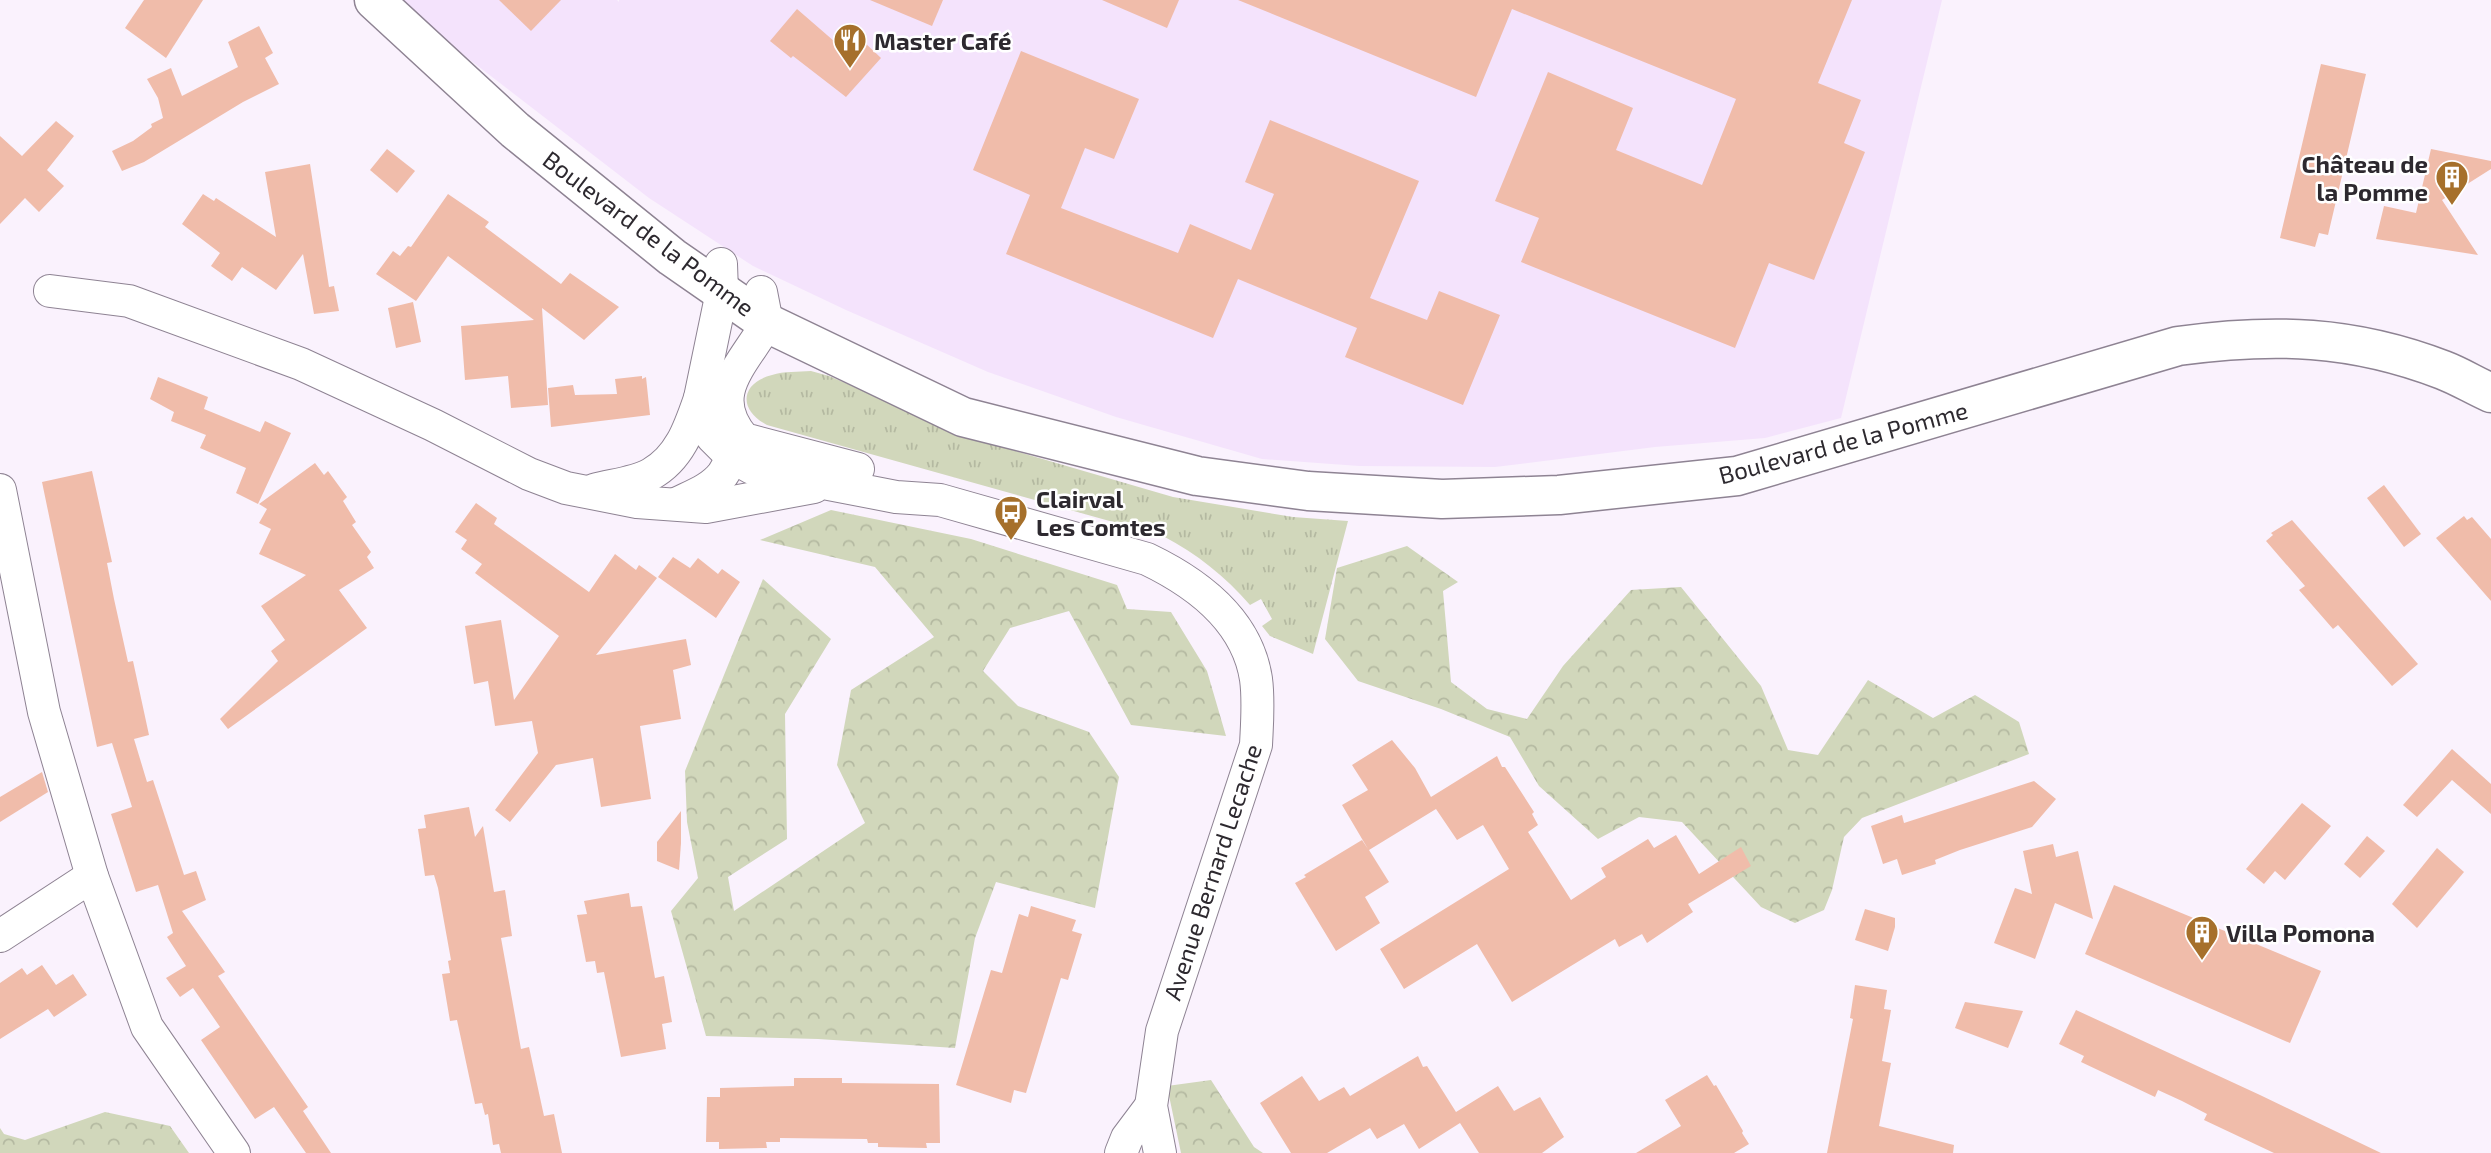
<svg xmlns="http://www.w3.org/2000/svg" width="2491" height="1153" font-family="'Exo 2',sans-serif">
	<defs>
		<pattern id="grass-tufts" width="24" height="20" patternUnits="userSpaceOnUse" patternTransform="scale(1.75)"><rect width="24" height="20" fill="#d1d7bb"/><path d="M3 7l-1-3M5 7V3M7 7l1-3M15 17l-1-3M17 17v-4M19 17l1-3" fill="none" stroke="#b4b9a1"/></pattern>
		<pattern id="forest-crowns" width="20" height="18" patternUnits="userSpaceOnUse" patternTransform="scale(1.75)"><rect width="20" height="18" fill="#d1d7bb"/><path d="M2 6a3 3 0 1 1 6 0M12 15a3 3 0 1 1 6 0" fill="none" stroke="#b4b9a1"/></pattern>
	</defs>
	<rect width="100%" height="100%" fill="#faf2fd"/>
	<polygon fill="#f4e3fc" points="403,0 617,0 619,2 619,0 1942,0 1841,418 1765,438 1655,447 1495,467 1359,466 1262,459 1116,417 988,372 846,310 753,266 649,198 457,50"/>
	<path fill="url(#grass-tufts)" d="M 811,371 L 829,376 L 981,441 L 1173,497 L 1293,517 L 1348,521 L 1313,654 L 1270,636 L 1262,626 L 1272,619 L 1261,599 L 1250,605 C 1225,576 1197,554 1163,536 L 767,425 C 738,410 740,383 772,375 C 784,371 798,372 811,371 Z"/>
	<g fill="url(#forest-crowns)">
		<polygon points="831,510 971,539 1117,585 1127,609 1171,612 1207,671 1226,736 1131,725 1069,611 1010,628 983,671 1018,706 1089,732 1119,777 1095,908 996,882 975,938 955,1048 818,1039 706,1036 671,911 698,878 687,822 685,771 763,579 831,639 785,714 787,839 728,877 734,911 865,823 837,765 851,690 934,637 875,567 760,540"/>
		<polygon points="1407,546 1458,582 1443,591 1451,682 1487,709 1527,719 1563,666 1631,590 1681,587 1761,686 1788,750 1818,755 1868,680 1933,718 1975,695 2019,722 2029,754 1862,818 1844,837 1832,890 1824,910 1795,923 1761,907 1682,822 1639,817 1598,839 1539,786 1510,737 1441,709 1358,681 1325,639 1337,568"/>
		<polygon points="1211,1080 1254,1147 1263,1153 1181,1153 1167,1086"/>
		<polygon points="105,1112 170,1126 189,1153 0,1153 0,1128 4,1134 25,1140"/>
	</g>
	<g fill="#f0bcaa">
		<polygon points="144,0 203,0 166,58 125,28"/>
		<polygon points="499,0 561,0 531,31"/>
		<polygon points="870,0 943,0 932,26"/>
		<polygon points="1102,0 1179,0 1167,28"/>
		<polygon points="1238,0 1852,0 1818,83 1861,100 1844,143 1865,152 1814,280 1769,263 1735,348 1521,262 1539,218 1495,201 1548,72 1633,108 1616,150 1702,185 1736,99 1512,9 1476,97"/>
		<polygon points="797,9 842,48 849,40 858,49 864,42 881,58 846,97 793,56 791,58 770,41"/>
		<polygon points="259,26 273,53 265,58 279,84 243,102 144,162 122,171 112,151 133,141 152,127 151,124 163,118 158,98 147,79 171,68 182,96 238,67 228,42"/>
		<polygon points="1021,51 1139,99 1114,159 1085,148 1061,208 1178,253 1190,224 1251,250 1274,194 1245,182 1270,120 1419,181 1370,298 1427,320 1439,291 1500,315 1463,405 1345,357 1357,328 1238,279 1213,338 1006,254 1030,195 973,170"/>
		<polygon points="2321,64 2366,74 2328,235 2319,233 2315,247 2280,238"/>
		<polygon points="56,121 74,136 47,170 64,186 39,212 25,198 0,224 0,136 22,156"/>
		<polygon points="387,149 415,171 397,193 370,170"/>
		<polygon points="2431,149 2491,161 2491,169 2442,200 2478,255 2376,239 2384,206 2416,213"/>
		<polygon points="310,164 329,287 334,286 339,311 314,314 303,254 276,290 242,267 232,281 211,266 220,253 182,224 203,194 214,201 216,198 276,237 265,172"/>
		<polygon points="448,194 489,222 485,227 561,284 570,273 619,307 584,340 542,308 548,405 511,408 508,376 465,380 461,326 534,320 448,256 416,301 376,274 393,251 400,256 408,246 411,247"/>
		<polygon points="413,302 421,342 396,348 388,308"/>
		<polygon points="642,376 642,379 646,377 650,415 551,427 548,388 573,385 575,395 617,394 615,379"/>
		<polygon points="158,377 208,397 204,409 260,432 265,421 291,433 258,504 236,493 246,468 200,448 206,435 171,421 174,412 150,399"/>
		<polygon points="315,463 324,475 328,471 347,497 343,501 356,522 352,525 371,552 367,557 374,568 339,590 367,628 228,729 220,719 278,661 271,651 285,640 261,606 306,575 259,554 271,529 259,523 267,509 259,504"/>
		<polygon points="92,471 112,562 107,563 114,599 128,662 133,661 149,735 134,739 147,782 153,780 184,875 196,871 206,900 182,911 225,972 218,976 308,1107 303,1111 331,1153 306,1153 274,1107 255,1119 201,1040 220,1027 193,988 180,997 166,978 186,966 167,937 173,933 158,885 136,892 111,814 132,807 112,743 97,747 42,482"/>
		<polygon points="2384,485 2421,534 2404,547 2367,498"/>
		<polygon points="476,503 497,518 494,524 589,592 615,554 636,570 639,565 657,578 596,655 686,639 691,665 673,670 681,719 640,726 651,799 601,807 593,758 556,765 510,822 495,810 538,753 532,721 495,726 488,681 474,684 465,626 501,620 514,700 559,636 475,573 482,564 461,549 467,540 455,532"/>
		<polygon points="2464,516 2467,520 2472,517 2491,539 2491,601 2436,538"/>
		<polygon points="2292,520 2418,664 2392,686 2338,625 2333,629 2299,590 2305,586 2266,541 2273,535 2271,533"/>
		<polygon points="673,557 690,568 698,558 718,574 722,569 740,582 716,618 658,577"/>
		<polygon points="1392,740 1415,768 1431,797 1497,756 1502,767 1505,767 1534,812 1532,814 1538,825 1528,832 1571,900 1606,877 1601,868 1648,839 1654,848 1676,835 1699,874 1741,847 1751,866 1688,904 1693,912 1647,943 1642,934 1619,947 1615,939 1512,1002 1477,944 1404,989 1380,949 1509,869 1483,825 1457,840 1436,809 1369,850 1389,882 1365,897 1380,923 1336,951 1295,883 1306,877 1304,875 1362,840 1368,849 1342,805 1368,790 1352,765"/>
		<polygon points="2452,749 2491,784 2491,814 2452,780 2417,817 2403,805"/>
		<polygon points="42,772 48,792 0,822 0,797"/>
		<polygon points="2034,781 2056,799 2032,827 1960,850 1935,860 1936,864 1902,875 1897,859 1883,864 1871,826 1902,815 1904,823"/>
		<polygon points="2302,803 2331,826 2285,880 2275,871 2264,884 2246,869"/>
		<polygon points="469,807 475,837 483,826 494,892 505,890 512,936 501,938 521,1049 529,1047 544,1116 554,1114 562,1153 501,1153 499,1144 493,1145 488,1114 485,1115 482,1103 475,1104 457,1020 450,1021 442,974 450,973 448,961 451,960 438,888 434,875 425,876 418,829 426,828 424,815"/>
		<polygon points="681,811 681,843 679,870 657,861 657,842"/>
		<polygon points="2367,836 2385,851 2360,878 2344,864"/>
		<polygon points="2053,844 2056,857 2078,851 2093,919 2055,903 2035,959 1994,943 2015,888 2032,894 2023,851"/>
		<polygon points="2437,848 2464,872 2417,928 2392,904"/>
		<polygon points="2114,885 2321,971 2290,1043 2085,954"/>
		<polygon points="629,893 631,907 642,906 655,978 664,976 672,1022 662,1024 666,1049 621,1057 604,972 597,973 595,961 586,962 577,915 587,914 584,901"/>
		<polygon points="1031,906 1076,920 1072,931 1082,934 1068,980 1061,978 1026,1093 1014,1090 1011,1103 956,1085 991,970 1002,973 1019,914 1028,917"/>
		<polygon points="1865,909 1895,918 1895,927 1888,951 1855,940"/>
		<polygon points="42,965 56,985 73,974 87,995 54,1017 48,1009 0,1039 0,983 22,968 27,975"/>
		<polygon points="1855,985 1887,990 1884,1009 1891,1010 1882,1061 1891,1063 1879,1126 1954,1145 1953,1153 1827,1153 1853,1019 1850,1018"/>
		<polygon points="1965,1002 2023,1011 2008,1048 1955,1028"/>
		<polygon points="2076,1010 2260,1095 2381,1153 2274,1153 2204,1120 2207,1114 2182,1101 2158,1090 2155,1097 2081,1062 2084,1056 2059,1044"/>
		<polygon points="1418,1056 1423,1067 1427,1066 1456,1112 1498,1086 1514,1111 1540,1097 1564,1137 1542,1153 1479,1153 1460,1123 1419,1149 1404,1124 1377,1139 1370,1128 1327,1153 1291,1153 1260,1103 1302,1076 1319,1101 1344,1087 1350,1096"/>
		<polygon points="1707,1075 1714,1086 1716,1085 1743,1131 1742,1133 1749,1144 1734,1153 1636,1153 1681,1126 1665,1100"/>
		<polygon points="794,1078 842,1078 842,1083 939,1084 940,1143 926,1143 927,1148 878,1147 878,1143 868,1143 867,1139 780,1138 780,1142 766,1142 767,1148 719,1149 719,1142 706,1142 707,1097 720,1097 720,1088 794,1086"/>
	</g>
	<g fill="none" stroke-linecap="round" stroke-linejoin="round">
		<defs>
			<g id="minor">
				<path d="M 721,264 L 722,292 L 700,398 L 712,437 L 731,456 L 752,468 L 829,484 L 896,497 L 940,500 L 1147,559 C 1197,583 1247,620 1256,679 C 1259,701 1257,723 1256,745 L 1162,1031 L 1151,1106 L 1160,1153"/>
				<polyline points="50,291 129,301 301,364 433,425 529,474 566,488 637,502 706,507 814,487"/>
				<path d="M 761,292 L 767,323 C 744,364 705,394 744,439 L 858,469"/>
				<polyline points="0,490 44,712 92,876 147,1027 234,1153"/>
				<path d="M 594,490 C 612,485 635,483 651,474 C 680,458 690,427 700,398"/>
				<path d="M 676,504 C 692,496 712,489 723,474 C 730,463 735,451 743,440"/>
				<polyline points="0,936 92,876"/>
				<polyline points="1121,1153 1127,1138 1151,1106"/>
			</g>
			<path id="secondary" d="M 374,0 L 515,130 L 672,257 L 767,323 L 963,417 L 1197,476 L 1308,491 L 1442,499 L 1559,495 L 1737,476 L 2178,346 C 2273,333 2352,335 2443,370 C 2459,376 2475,386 2491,393"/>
		</defs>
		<use href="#minor" stroke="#8e8393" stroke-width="34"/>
		<use href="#secondary" stroke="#8e8393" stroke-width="41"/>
		<use href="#minor" stroke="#fff" stroke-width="32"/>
		<use href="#secondary" stroke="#fff" stroke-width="38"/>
	</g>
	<defs>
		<symbol id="restaurant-pin" viewBox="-11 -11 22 30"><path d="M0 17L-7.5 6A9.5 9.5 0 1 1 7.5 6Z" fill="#a6702b" stroke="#fff"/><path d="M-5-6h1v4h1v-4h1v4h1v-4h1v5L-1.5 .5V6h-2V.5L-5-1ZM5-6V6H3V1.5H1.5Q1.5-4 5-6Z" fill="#fff"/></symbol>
		<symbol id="building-pin" viewBox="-11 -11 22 30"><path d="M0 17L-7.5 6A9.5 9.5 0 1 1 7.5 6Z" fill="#a6702b" stroke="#fff"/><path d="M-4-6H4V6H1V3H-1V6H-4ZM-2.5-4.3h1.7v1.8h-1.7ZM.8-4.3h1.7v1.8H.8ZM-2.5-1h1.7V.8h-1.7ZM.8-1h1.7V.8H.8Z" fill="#fff"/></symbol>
		<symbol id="bus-pin" viewBox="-11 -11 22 30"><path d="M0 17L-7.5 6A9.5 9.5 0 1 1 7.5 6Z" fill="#a6702b" stroke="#fff"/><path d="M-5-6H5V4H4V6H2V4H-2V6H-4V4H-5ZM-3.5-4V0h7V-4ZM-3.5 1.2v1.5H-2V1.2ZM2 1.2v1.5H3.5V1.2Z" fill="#fff"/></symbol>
	</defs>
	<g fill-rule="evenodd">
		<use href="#restaurant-pin" x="831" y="21" width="38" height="52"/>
		<use href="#building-pin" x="2433" y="158" width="38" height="52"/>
		<use href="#bus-pin" x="992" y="493" width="38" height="52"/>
		<use href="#building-pin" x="2183" y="913" width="38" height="52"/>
	</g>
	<g text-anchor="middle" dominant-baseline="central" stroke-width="5" stroke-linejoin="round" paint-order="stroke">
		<g font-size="24" font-weight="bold" fill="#2d292f" stroke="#fff" text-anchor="start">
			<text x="874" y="40">Master Café</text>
			<text x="2428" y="163" text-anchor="end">Château de<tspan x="2428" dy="28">la Pomme</tspan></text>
			<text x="1036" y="498">Clairval<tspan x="1036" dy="28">Les Comtes</tspan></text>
			<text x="2226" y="932">Villa Pomona</text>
		</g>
		<g font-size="24" fill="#2d292f" stroke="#fff">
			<text transform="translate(649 233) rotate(37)">Boulevard de la Pomme</text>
			<text transform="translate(1843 442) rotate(-15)">Boulevard de la Pomme</text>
			<text transform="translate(1212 872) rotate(-72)">Avenue Bernard Lecache</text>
		</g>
	</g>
</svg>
